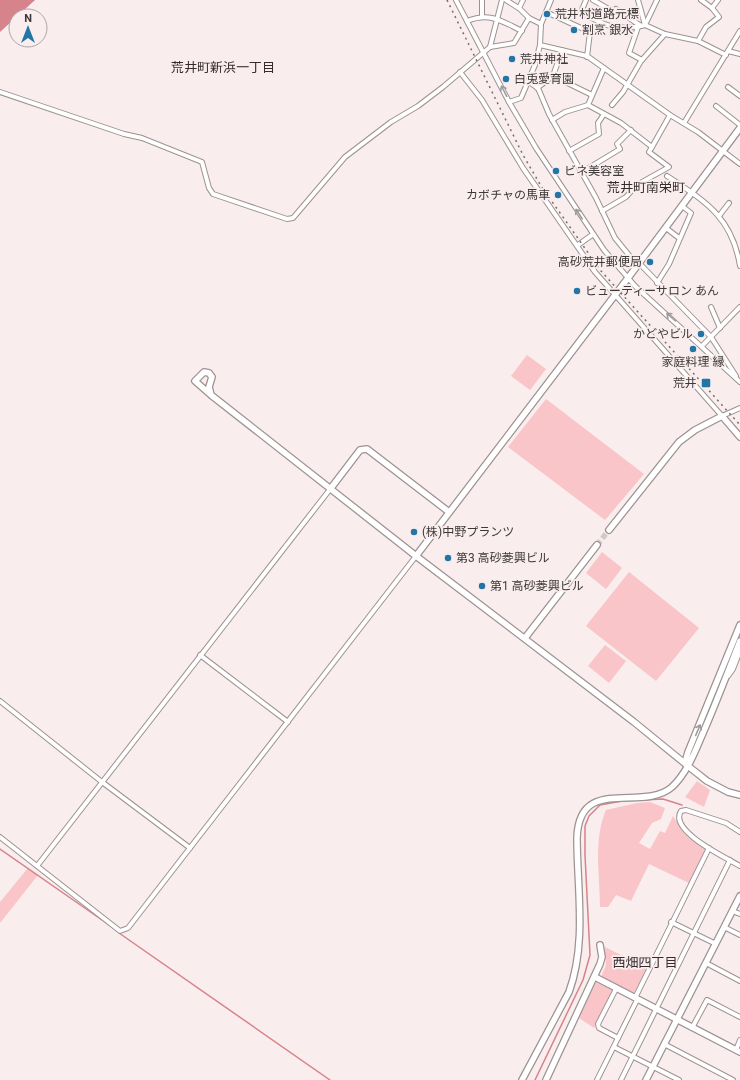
<svg xmlns="http://www.w3.org/2000/svg" width="740" height="1080" font-family="Roboto,'Noto Sans JP',sans-serif">
	<rect width="100%" height="100%" fill="#faedee"/>
	<g fill="#f9c5c8">
		<polygon points="527,355 546,369 530,390 511,376"/>
		<polygon points="546,399 644,474 605,520 508,447"/>
		<polygon points="602,552 622,568 606,589 586,573"/>
		<polygon points="629,572 699,628 656,681 586,626"/>
		<polygon points="605,645 626,661 609,683 588,666"/>
		<polygon points="697,781 710,790 704,807 685,797"/>
		<path d="M 650,802 L 665,808 L 661,819 L 652,823 L 639,843 L 650,849 L 660,831 L 665,833 L 673,816 L 686,835 L 706,850 L 689,883 L 649,864 L 631,901 L 616,895 L 608,907 L 600,907 C 600,875 593,840 606,810 L 637,803 Z"/>
		<polygon points="28,868 38,875 0,923 0,902"/>
		<polygon points="605,947 647,968 634,993 601,977 606,965"/>
		<polygon points="596,982 612,990 612,992 594,1028 579,1018"/>
	</g>
	<polygon fill="#d6838b" points="0,0 35,0 0,32"/>
	<g fill="none" stroke-linecap="round" stroke-linejoin="round">
		<g stroke="#d6838b" stroke-width="1.5">
			<polyline points="0,849 115,929"/>
			<polyline points="119,933 330,1080"/>
			<polyline points="535,1080 583,980 590,955 585,855 585,826 589,816 600,805 622,801 663,799 682,805"/>
		</g>
		<polyline stroke="#d4c9ca" stroke-width="5.5" stroke-dasharray="5.5 3" stroke-linecap="butt" points="597,545 609,530"/>
		<defs>
			<g id="street">
				<polyline points="456,0 509,102 536,148 604,250 635,286 740,382"/>
				<polyline points="482,0 482,16"/>
				<polyline points="506,0 520,9 529,18"/>
				<path d="M 586,0 L 581,12 C 603,25 615,31 641,26"/>
				<polyline points="593,0 614,12 616,9 641,26 645,25 665,34 698,41 726,55"/>
				<polyline points="638,0 645,25"/>
				<polyline points="701,0 712,8 718,0"/>
				<polyline points="519,8 523,0"/>
				<polyline points="546,12 590,32 587,57"/>
				<path d="M 467,21 C 491,12 501,21 522,31"/>
				<polyline points="645,25 657,0"/>
				<polyline points="638,27 629,53 642,60"/>
				<polyline points="590,32 601,24"/>
				<polyline points="698,41 706,27 719,17 712,8"/>
				<polyline points="540,45 587,56 670,115 698,132 740,164"/>
				<polyline points="490,47 502,0"/>
				<polyline points="728,51 740,54"/>
				<polyline points="460,72 482,100 523,168 595,272 722,416 740,408"/>
				<polyline points="553,76 592,95"/>
				<polyline points="529,82 538,88 549,114 596,198 615,238 637,265"/>
				<polyline points="728,87 740,96"/>
				<polyline points="537,88 553,76 562,50"/>
				<polyline points="0,92 124,134 142,138 202,162 209,188 213,194 287,219 293,218 345,157 391,122 418,106 443,87 490,47 514,43 529,18 541,24"/>
				<polyline points="509,102 521,98 535,65 540,45 541,24 551,0"/>
				<polyline points="588,105 604,68"/>
				<polyline points="612,105 623,92 641,61 665,34"/>
				<polyline points="716,106 740,125"/>
				<polyline points="552,120 565,112 588,105 621,123 652,147 649,152 669,167 642,182 633,189 626,197 602,211"/>
				<polyline points="684,123 740,31"/>
				<polyline points="652,147 670,115"/>
				<polyline points="569,151 599,134 598,123 604,114"/>
				<polyline points="582,172 620,149 617,144 631,130"/>
				<path d="M 667,176 C 706,202 732,217 740,266"/>
				<polyline points="629,184 633,189"/>
				<polyline points="719,216 729,203"/>
				<polyline points="666,228 679,238"/>
				<polyline points="578,245 592,235"/>
				<polyline points="639,263 711,337 736,376"/>
				<polyline points="657,283 669,264 691,213 682,206"/>
				<polyline points="711,307 720,328"/>
				<polyline points="702,346 740,307"/>
				<polyline points="200,655 288,722"/>
				<polyline points="728,676 733,669 740,651"/>
				<polyline points="0,701 102,782 190,848"/>
				<path d="M 740,832 L 726,823 L 686,810 L 681,811 C 668,831 727,858 740,866"/>
				<polyline points="0,837 120,931 128,928 416,556"/>
				<polyline points="37,866 331,488"/>
				<polyline points="732,911 740,914"/>
				<polyline points="671,922 716,944"/>
				<polyline points="724,927 740,935"/>
				<polyline points="706,963 740,981"/>
				<polyline points="616,989 598,1024 599,1028 618,1038"/>
				<polyline points="635,998 709,848"/>
				<polyline points="692,1028 707,1000 740,1017"/>
				<polyline points="664,1044 733,1080"/>
				<polyline points="614,1047 679,1080"/>
				<polyline points="736,1050 740,1040"/>
				<polyline points="597,1080 637,1000"/>
				<polyline points="621,1080 730,860"/>
			</g>
			<g id="secondary">
				<polyline points="211,395 209,387 212,377 209,373 204,372 195,381 211,395 416,556 634,722 688,766 707,781 728,792 740,795"/>
				<polyline points="331,488 360,450 367,449 449,512"/>
				<polyline points="609,530 679,442 695,430 722,416 740,437"/>
				<polyline points="416,556 628,278 740,128"/>
				<polyline points="525,638 597,545"/>
				<polyline points="688,766 686,759 688,752 740,625"/>
				<polyline points="595,977 740,1052"/>
				<path d="M 522,1080 L 569,992 C 587,943 577,888 577,838 C 579,774 642,813 672,787 C 689,771 697,746 706,726 C 718,698 729,669 740,641"/>
				<polyline points="546,1080 600,964 602,957 600,945"/>
				<polyline points="646,1080 740,896"/>
			</g>
		</defs>
		<use href="#street" stroke="#9d9292" stroke-width="6"/>
		<use href="#secondary" stroke="#9d9292" stroke-width="8"/>
		<use href="#street" stroke="#fff" stroke-width="4"/>
		<use href="#secondary" stroke="#fff" stroke-width="5.5"/>
		<polyline stroke="#746d6e" stroke-width="1.5" stroke-dasharray="2 4" stroke-linecap="butt" points="447,0 523,155 541,186 601,271 740,425"/>
	</g>
	<defs><path id="oneway-shaft" d="M-6 0H5M1.5-3L5.5 0L1.5 3" fill="none" stroke-width="1.6" stroke-linecap="round" stroke-linejoin="round"/></defs>
	<g stroke="#9e9c9c">
		<use href="#oneway-shaft" transform="translate(504 91) rotate(-118)"/>
		<use href="#oneway-shaft" transform="translate(579 214) rotate(-123)"/>
		<use href="#oneway-shaft" transform="translate(671 317) rotate(-138)"/>
		<use href="#oneway-shaft" transform="translate(698 730) rotate(-67)"/>
	</g>
	<g fill="#2375a6" stroke="#faedee" stroke-width="1.5">
		<circle cx="547" cy="14" r="4"/>
		<circle cx="574" cy="30" r="4"/>
		<circle cx="512" cy="59" r="4"/>
		<circle cx="506" cy="79" r="4"/>
		<circle cx="556" cy="171" r="4"/>
		<circle cx="558" cy="195" r="4"/>
		<circle cx="650" cy="262" r="4"/>
		<circle cx="577" cy="291" r="4"/>
		<circle cx="701" cy="334" r="4"/>
		<circle cx="693" cy="349" r="4"/>
		<rect x="701" y="378" width="10" height="10" rx="2"/>
		<circle cx="414" cy="532" r="4"/>
		<circle cx="448" cy="558" r="4"/>
		<circle cx="482" cy="586" r="4"/>
	</g>
	<g text-anchor="middle" dominant-baseline="central" stroke-width="3.5" stroke-linejoin="round" paint-order="stroke">
		<g font-size="12" fill="#3d3939" stroke="#faedee" text-anchor="start">
			<text x="555" y="14">荒井村道路元標</text>
			<text x="582" y="30">割烹 銀水</text>
			<text x="520" y="59">荒井神社</text>
			<text x="514" y="79">白兎愛育園</text>
			<text x="564" y="171">ビネ美容室</text>
			<text x="550" y="195" text-anchor="end">カボチャの馬車</text>
			<text x="642" y="262" text-anchor="end">高砂荒井郵便局</text>
			<text x="585" y="291">ビューティーサロン あん</text>
			<text x="693" y="334" text-anchor="end">かどやビル</text>
			<text x="693" y="362" text-anchor="middle">家庭料理 縁</text>
			<text x="697" y="383" text-anchor="end">荒井</text>
			<text x="422" y="532">(株)中野プランツ</text>
			<text x="456" y="558">第3 高砂菱興ビル</text>
			<text x="490" y="586">第1 高砂菱興ビル</text>
		</g>
		<g font-size="13" fill="#352c2d" stroke="#faedee">
			<text x="223" y="67">荒井町新浜一丁目</text>
			<text x="646" y="187">荒井町南栄町</text>
			<text x="645" y="962">西畑四丁目</text>
		</g>
	</g>
	<g transform="translate(28 28)"><circle r="19" fill="#faedee" stroke="#aea5a6"/>
	<path d="M0-3L7 15L0 10L-7 15Z" fill="#2375a6"/>
	<text y="-6" font-size="11" font-weight="bold" text-anchor="middle" fill="#3d3939">N</text>
	</g>
</svg>
